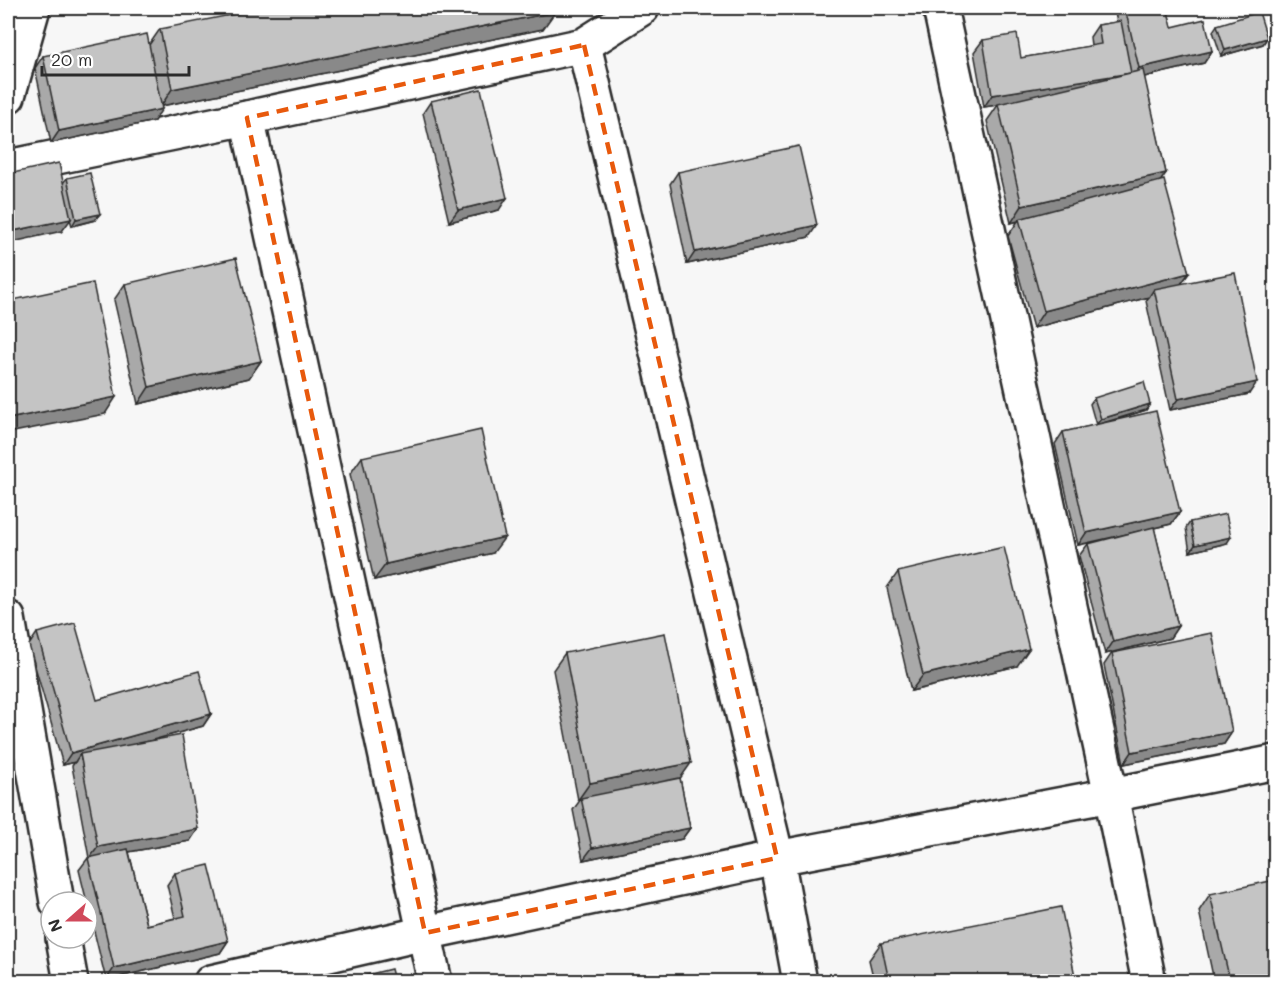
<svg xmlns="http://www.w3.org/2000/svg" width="1283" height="989" font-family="Mali,sans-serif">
	<rect width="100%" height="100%" fill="#f7f7f7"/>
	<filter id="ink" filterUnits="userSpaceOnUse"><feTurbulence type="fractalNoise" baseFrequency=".0167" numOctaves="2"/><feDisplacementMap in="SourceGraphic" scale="12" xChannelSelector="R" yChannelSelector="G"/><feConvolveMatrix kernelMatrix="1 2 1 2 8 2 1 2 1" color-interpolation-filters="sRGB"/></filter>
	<g filter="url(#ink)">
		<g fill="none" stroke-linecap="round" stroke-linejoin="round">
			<defs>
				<g id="minor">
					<polyline points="940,8 1111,795 1149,982"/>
					<polyline points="584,45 777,858 800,982"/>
					<polyline points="8,96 33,8"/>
					<polyline points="247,118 435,982"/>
					<polyline points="8,167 247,118 584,45 642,8"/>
					<polyline points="8,618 57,902"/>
					<polyline points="63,938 71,982"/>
					<polyline points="211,982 425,933 777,858 1111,795 1276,762"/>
				</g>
			</defs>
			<use href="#minor" stroke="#2b2b2b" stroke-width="38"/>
			<use href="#minor" stroke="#fff" stroke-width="33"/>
		</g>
		<g fill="#a9a9a9" stroke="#2b2b2b" stroke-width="1.5">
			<polygon points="1114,8 1167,8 1172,27 1212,51 1204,63 1144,77 1166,173 1160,181 1189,273 1181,284 1249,394 1170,410 1146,301 1149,297 1033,328 1008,236 1018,221 1011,223 987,121 998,105 984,107 974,52 983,40 1021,58 1091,46 1090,37 1098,25 1117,22"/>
			<polygon points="1217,25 1267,38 1263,44 1221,56 1213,31"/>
			<polygon points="160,29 543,29 162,106 154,121 51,143 35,68 43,56 149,45"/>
			<polygon points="431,101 499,210 449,222 423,113"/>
			<polygon points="678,172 809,237 687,264 670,184"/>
			<polygon points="67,178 95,220 72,226 70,219 62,231 63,183"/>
			<polygon points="125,284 261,361 249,378 138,404 114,300"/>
			<polygon points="1094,398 1150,404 1146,410 1105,423 1180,512 1171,524 1154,528 1178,626 1170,638 1105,654 1079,556 1088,544 1128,534 1078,545 1055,444 1063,432 1096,425 1090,404"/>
			<polygon points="362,457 493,553 374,580 350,474"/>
			<polygon points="1190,522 1227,543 1190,552 1186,528"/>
			<polygon points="898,572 1017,666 911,691 887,588"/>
			<polygon points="37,633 97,700 211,714 203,726 144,742 190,841 129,852 147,925 175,918 167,885 175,873 228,941 220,953 106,980 79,870 88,858 89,858 72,766 75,762 63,765 29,645"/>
			<polygon points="565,653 680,778 690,828 682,839 583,860 573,810 581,799 578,800 553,670"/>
			<polygon points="1112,653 1232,732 1224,744 1124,764 1104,665"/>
			<polygon points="1210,894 1275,981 1214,981 1199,911"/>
			<polygon points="881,943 1076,981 874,981 869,960"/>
		</g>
		<g fill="#898989" stroke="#2b2b2b" stroke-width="1.5">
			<polygon points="555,12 543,29 161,106 172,89"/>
			<polygon points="1267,38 1263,44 1221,56 1225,50"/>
			<polygon points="1212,51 1204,63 1131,80 1139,68"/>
			<polygon points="1131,73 1122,85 984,107 992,95"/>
			<polygon points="162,109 154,121 51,143 59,131"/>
			<polygon points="1166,173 1155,189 1019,219 1018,221 1011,223 1022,206"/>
			<polygon points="507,198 499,210 449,222 458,210"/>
			<polygon points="100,214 95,220 72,226 76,219"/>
			<polygon points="71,219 62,231 8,243 8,232"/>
			<polygon points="817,225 809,237 687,264 695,252"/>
			<polygon points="1189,273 1177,289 1154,289 1149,297 1033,328 1044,311"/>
			<polygon points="261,361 249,378 138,404 149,387"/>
			<polygon points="1257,382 1249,394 1170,410 1178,399"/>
			<polygon points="116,397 105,414 8,433 8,419"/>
			<polygon points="1150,404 1146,410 1096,425 1101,419"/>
			<polygon points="1180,512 1171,524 1078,545 1086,533"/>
			<polygon points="505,537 493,553 374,580 386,564"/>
			<polygon points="1231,537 1227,543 1190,552 1195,545"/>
			<polygon points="1178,626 1170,638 1105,654 1113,642"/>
			<polygon points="1029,649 1017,666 911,691 923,675"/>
			<polygon points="211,714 203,726 81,760 80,754 75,762 63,765 71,753"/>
			<polygon points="1232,732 1224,744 1124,764 1132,752"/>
			<polygon points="691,763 679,780 578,800 590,783"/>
			<polygon points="690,828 682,839 583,860 592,848"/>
			<polygon points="198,829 190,841 89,859 98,847"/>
			<polygon points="228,941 220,953 106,980 114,968"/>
		</g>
		<g fill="#c4c4c4" stroke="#2b2b2b" stroke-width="1.5">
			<polygon points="266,8 554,8 555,12 172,89 160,29"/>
			<polygon points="1125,8 1167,8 1172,27 1205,19 1212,51 1139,68"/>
			<polygon points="1259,12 1267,38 1225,50 1217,25"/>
			<polygon points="1121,21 1131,73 992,95 983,40 1017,34 1021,58 1101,44 1098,25"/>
			<polygon points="147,34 162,109 59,131 43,56"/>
			<polygon points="1143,70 1166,173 1022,206 998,104"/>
			<polygon points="481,89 507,198 458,210 431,101"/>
			<polygon points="799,146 817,225 695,252 678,172"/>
			<polygon points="59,163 71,219 8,232 8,174"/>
			<polygon points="90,173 100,214 76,219 67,178"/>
			<polygon points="1164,180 1189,273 1044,311 1019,219"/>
			<polygon points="236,258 261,361 149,387 125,284"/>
			<polygon points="1235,273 1257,382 1178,399 1154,289"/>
			<polygon points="93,283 116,397 8,419 8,301"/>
			<polygon points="1144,382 1150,404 1101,419 1094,398"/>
			<polygon points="1156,411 1180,512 1086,533 1063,432"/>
			<polygon points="481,430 505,537 386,564 362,457"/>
			<polygon points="1226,514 1231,537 1195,545 1190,522"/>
			<polygon points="1154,527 1178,626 1113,642 1088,544"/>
			<polygon points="1004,547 1029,649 923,675 898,572"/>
			<polygon points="75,623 97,700 199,671 211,714 71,753 37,633"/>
			<polygon points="665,633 691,763 590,783 565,653"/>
			<polygon points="1212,633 1232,732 1132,752 1112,653"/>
			<polygon points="182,735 198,829 98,847 80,754"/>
			<polygon points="680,778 690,828 592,848 581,798"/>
			<polygon points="128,849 147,925 185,916 175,873 209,865 228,941 114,968 88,858"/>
			<polygon points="1275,880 1275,981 1230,981 1210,894"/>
			<polygon points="1061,907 1076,981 889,981 881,943"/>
			<polygon points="391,969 394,981 343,981"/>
		</g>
	</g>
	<path fill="none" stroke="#e8590c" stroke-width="4.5" stroke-dasharray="12 8" stroke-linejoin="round" d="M 584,45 L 777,858 L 425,933 L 247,118 Z"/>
	<rect width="1283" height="989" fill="none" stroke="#fff" stroke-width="30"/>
	<rect x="15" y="15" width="1253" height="959" fill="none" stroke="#2b2b2b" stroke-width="2" filter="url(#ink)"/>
	<g transform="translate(69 920) rotate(249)"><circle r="28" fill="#ffffff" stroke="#aaaaaa" stroke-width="1.5"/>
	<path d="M0-4.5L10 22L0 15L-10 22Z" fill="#d1495b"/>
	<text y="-9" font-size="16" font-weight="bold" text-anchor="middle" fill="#2b2b2b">N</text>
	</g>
	<path d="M42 66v9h147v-9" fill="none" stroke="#2b2b2b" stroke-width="3"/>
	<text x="51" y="66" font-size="18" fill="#2b2b2b" stroke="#ffffff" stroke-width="4.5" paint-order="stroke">20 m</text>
</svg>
